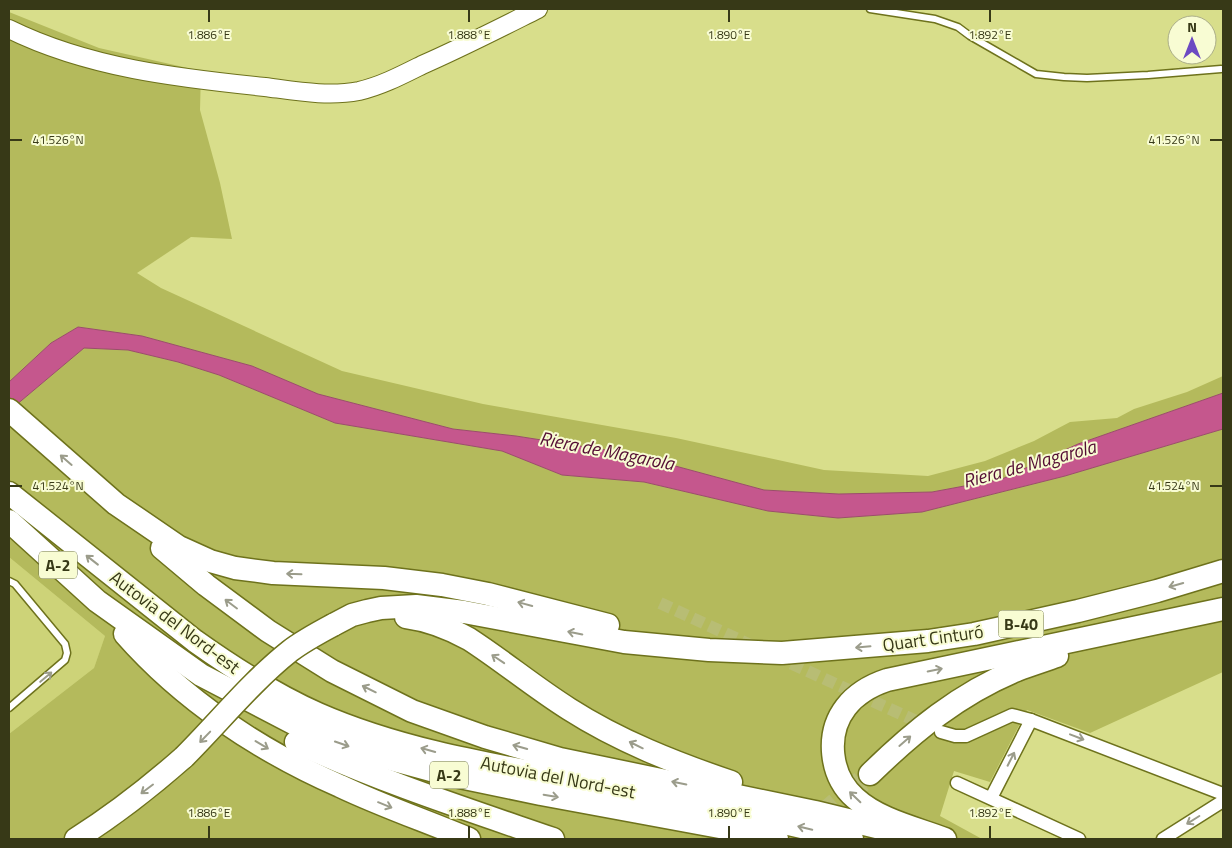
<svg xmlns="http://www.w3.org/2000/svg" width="1232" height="848" font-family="'Titillium Web',sans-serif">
	<rect width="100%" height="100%" fill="#d8de8b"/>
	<polygon fill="#cdd378" points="9,557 105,636 94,668 9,734"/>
	<g fill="#b4ba5c">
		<polygon points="9,12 99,48 201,71 200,110 220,183 232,239 191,237 137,273 161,288 342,371 483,404 676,438 824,470 928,476 985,461 1034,441 1070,422 1117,418 1134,409 1187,392 1223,376 1223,393 1078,444 1002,479 932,492 840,494 764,490 631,454 516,436 453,429 318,394 252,366 142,336 78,327 51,343 9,382"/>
		<polygon points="84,348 128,350 178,362 219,375 335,423 502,451 562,475 644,482 768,511 838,518 922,512 1065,476 1223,429 1223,672 1090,733 1027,710 990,782 954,771 940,816 982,839 9,839 9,734 94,668 105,636 9,557 9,411"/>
	</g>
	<polygon fill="#c5578d" stroke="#9a4e6a" points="78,327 142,336 252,366 318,394 453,429 516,436 631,454 764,490 839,494 932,492 1002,479 1078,444 1223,393 1223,429 1065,476 922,512 838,518 768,511 644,482 562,475 502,451 335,423 219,375 178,362 128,350 84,348 9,411 9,382 51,343"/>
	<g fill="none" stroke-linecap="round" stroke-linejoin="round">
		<g stroke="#b8bd74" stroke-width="12" stroke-dasharray="12 6" stroke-linecap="butt">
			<polyline points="660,603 755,647"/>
			<polyline points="775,656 927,726"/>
		</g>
		<polyline stroke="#b8bd74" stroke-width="22" stroke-dasharray="22 11" stroke-linecap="butt" points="795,839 870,774"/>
		<defs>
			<g id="lane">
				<polyline points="870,9 935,19 958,27 970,36 1036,74 1064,77 1087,78 1148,75 1221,69"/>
				<polyline points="9,581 15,584 65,644 67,653 65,660 9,708"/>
			</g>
			<g id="street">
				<polyline points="941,732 955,736 966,736 1012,715 1031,720 1223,794"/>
				<polyline points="957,783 1079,839"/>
				<polyline points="991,798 1031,720"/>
				<polyline points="1163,839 1223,801"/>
			</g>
			<path id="secondary" d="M 9,29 C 88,68 178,78 265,87 C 296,91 328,97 359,91 C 381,86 402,75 422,65 C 461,48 500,28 538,9"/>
			<g id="highway">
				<polyline points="9,410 116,504 179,547 210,561 235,568 273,573 384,578 442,585 488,594 608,625"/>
				<path d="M 9,493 L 195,641 C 233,668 275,695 318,714 C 407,753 506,767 600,785 C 685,800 769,819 852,839"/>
				<polyline points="9,521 97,601 201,675 318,736 379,756 445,774 541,794 752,833 777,839"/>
				<polyline points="162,548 206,585 268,631 332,671 412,711 485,737 560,759 815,812 897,832"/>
				<path d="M 406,617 C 429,620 449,628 469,639 C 503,661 534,687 569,709 C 619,741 675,763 731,782"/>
				<polyline points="333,625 352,615 367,611 381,608 416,606 464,612 624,642 709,650 782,653 928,641 974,634 1078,611 1157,591 1223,571"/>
				<path d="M 125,634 C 183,700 260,751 340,786 C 382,806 426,821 469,839"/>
				<path d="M 296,742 C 379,781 466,809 553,839"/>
				<path d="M 870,774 C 914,731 959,694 1017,670 C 1030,665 1043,661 1057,656"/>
				<polyline points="884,827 917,839"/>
				<path d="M 76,839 C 114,815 150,787 184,757"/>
				<path d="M 945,839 C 916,828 879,820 855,798 C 830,776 825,734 846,707 C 856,694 872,685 887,680 L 1223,609"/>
			</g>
		</defs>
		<use href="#lane" stroke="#6e721c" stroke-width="9"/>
		<use href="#street" stroke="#6e721c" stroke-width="15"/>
		<use href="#secondary" stroke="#6e721c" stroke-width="20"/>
		<use href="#highway" stroke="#6e721c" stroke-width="25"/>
		<use href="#lane" stroke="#fff" stroke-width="6"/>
		<use href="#street" stroke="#fff" stroke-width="12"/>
		<use href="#secondary" stroke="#fff" stroke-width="18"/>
		<use href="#highway" stroke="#fff" stroke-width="22"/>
		<defs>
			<path id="highway-bridge" d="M 184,757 C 219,722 251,682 290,651 C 303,641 318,633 333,625"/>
		</defs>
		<use href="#highway-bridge" stroke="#6e721c" stroke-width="25" stroke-linecap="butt"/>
		<use href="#highway-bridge" stroke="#fff" stroke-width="22"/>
	</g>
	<defs><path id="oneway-shaft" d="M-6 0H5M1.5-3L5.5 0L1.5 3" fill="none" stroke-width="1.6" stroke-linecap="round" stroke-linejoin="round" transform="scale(1.25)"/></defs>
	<g stroke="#9b9c8b">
		<use href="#oneway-shaft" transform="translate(66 460) rotate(-139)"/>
		<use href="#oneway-shaft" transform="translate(92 560) rotate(-142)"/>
		<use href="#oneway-shaft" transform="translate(294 574) rotate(-178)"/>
		<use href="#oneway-shaft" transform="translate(1176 585) rotate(164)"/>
		<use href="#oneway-shaft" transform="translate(231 604) rotate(-143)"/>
		<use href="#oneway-shaft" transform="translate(525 604) rotate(-165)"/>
		<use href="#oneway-shaft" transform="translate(575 633) rotate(-169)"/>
		<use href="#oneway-shaft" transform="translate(863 647) rotate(175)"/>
		<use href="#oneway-shaft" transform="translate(498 659) rotate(-146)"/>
		<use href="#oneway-shaft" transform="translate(935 670) rotate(-12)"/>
		<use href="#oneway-shaft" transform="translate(46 677) rotate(-40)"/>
		<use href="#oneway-shaft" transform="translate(369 689) rotate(-154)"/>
		<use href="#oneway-shaft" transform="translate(205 737) rotate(134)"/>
		<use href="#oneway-shaft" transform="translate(1077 737) rotate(21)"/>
		<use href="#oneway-shaft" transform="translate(905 741) rotate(-41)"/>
		<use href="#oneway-shaft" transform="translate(342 744) rotate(19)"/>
		<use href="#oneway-shaft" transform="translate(262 745) rotate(31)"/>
		<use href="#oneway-shaft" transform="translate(636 745) rotate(-154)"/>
		<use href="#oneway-shaft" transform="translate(520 747) rotate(-164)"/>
		<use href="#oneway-shaft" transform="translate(428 750) rotate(-164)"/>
		<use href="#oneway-shaft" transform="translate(1011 759) rotate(-63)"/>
		<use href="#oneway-shaft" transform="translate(679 783) rotate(-168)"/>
		<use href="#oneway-shaft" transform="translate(147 789) rotate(143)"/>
		<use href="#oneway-shaft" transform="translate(551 796) rotate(10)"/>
		<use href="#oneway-shaft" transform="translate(855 797) rotate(-136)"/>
		<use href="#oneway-shaft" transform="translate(385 805) rotate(22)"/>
		<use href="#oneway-shaft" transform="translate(1193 820) rotate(148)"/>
		<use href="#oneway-shaft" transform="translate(805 828) rotate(-166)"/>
	</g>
	<path fill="none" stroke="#373917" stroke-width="2" d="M 209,10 L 209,22M 469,10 L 469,22M 729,10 L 729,22M 990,10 L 990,22M 10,140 L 22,140M 1210,140 L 1222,140M 10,486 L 22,486M 1210,486 L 1222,486M 209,826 L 209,838M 469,826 L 469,838M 729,826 L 729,838M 990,826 L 990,838"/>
	<g text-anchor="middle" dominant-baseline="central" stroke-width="4" stroke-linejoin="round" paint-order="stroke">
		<g fill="#f8fcd3" stroke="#71744f" stroke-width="1">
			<rect x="39" y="551.5" width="38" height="27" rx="4"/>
			<rect x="998.5" y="610.5" width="45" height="27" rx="4"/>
			<rect x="430" y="761.5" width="38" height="27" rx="4"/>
		</g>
		<g font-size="16" font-weight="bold" fill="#373917">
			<text x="58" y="565">A-2</text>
			<text x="1021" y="624">B-40</text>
			<text x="449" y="775">A-2</text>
		</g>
		<g font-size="18" fill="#373917" stroke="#f8fcd3">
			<text transform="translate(175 622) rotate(37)">Autovia del Nord-est</text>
			<text transform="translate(933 638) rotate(-8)">Quart Cinturó</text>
			<text transform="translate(558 777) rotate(11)">Autovia del Nord-est</text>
		</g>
		<g font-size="19" font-style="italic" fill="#540d34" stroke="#f8fcd3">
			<text transform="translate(607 450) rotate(11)">Riera de Magarola</text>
			<text transform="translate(1029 463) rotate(-15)">Riera de Magarola</text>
		</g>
	</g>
	<g font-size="12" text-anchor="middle" fill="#373917" stroke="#f8fcd3" stroke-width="4" stroke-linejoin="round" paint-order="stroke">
		<text x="209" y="39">1.886°E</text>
		<text x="469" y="39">1.888°E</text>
		<text x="729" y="39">1.890°E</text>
		<text x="990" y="39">1.892°E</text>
		<text x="58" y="144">41.526°N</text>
		<text x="1174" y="144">41.526°N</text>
		<text x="58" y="490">41.524°N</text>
		<text x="1174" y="490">41.524°N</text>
		<text x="209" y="817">1.886°E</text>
		<text x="469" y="817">1.888°E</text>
		<text x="729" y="817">1.890°E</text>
		<text x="990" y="817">1.892°E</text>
	</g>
	<rect width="1232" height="848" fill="none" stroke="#373917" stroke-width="20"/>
	<g transform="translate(1192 40)"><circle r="24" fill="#f8fcd3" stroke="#abae88"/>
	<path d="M0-4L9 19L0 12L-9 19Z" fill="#6c4ac2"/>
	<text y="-8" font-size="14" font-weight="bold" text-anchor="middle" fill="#373917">N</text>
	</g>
</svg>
